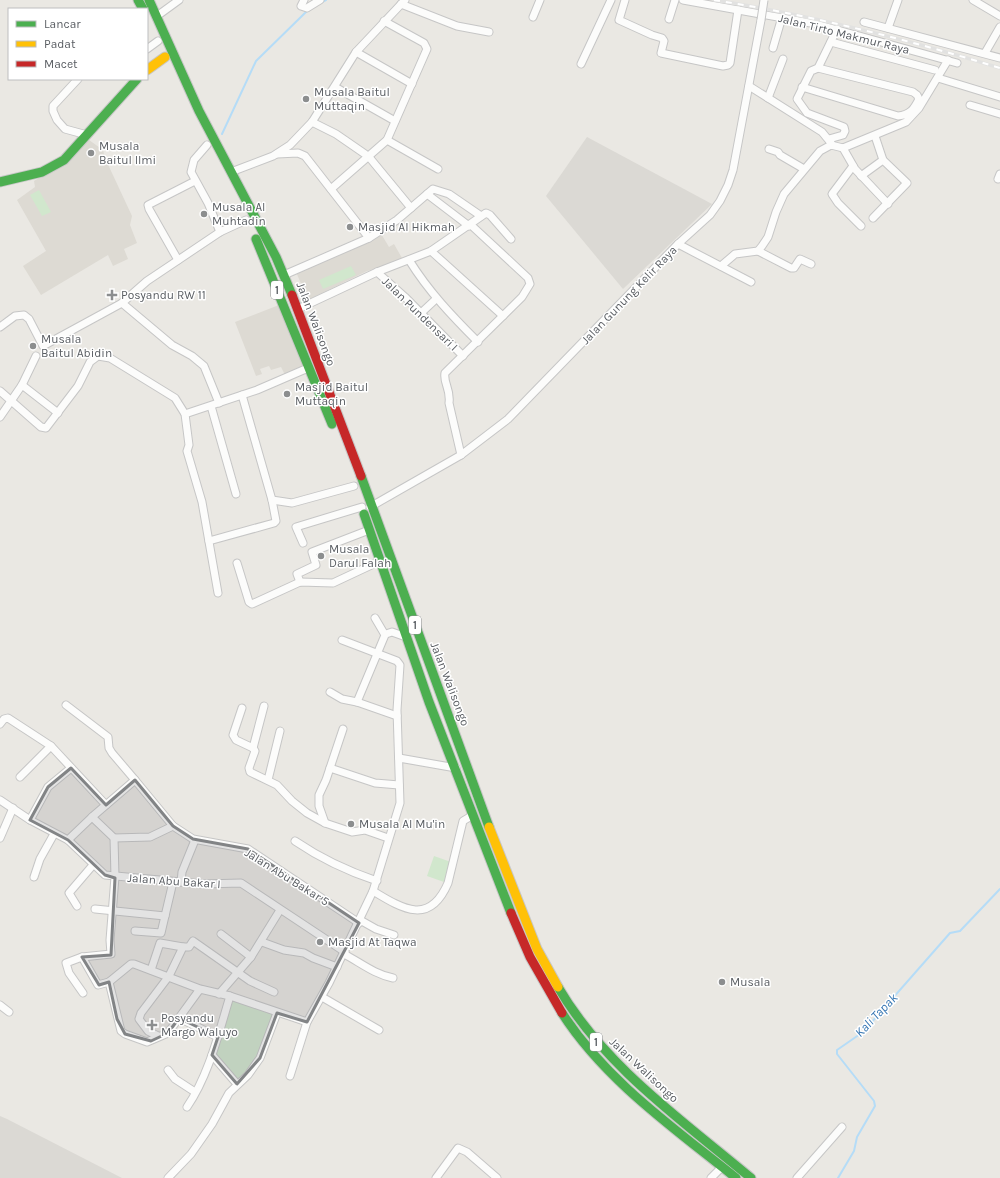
<svg xmlns="http://www.w3.org/2000/svg" width="1000" height="1178" font-family="Karla,sans-serif">
	<rect width="100%" height="100%" fill="#eae8e3"/>
	<g fill="#dbd9d4">
		<polygon points="587,137 712,204 623,289 546,196"/>
		<polygon points="0,1116 7,1119 122,1178 0,1178"/>
	</g>
	<g fill="#dddad3">
		<polygon points="89,140 103,150 105,158 132,216 130,225 137,243 124,249 128,259 113,266 108,255 41,295 23,266 46,251 17,200 35,187 34,181 74,156"/>
		<polygon points="380,232 389,247 394,244 402,258 392,264 367,271 308,300 296,272"/>
		<polygon points="279,305 304,368 285,375 281,367 271,370 269,366 260,369 262,374 256,376 235,322"/>
	</g>
	<g fill="#d1e7cd">
		<polygon points="39,190 51,212 42,216 30,195"/>
		<polygon points="351,266 356,275 323,289 319,280"/>
		<polygon points="434,856 451,862 444,882 427,876"/>
		<path d="M 232,999 L 275,1013 C 266,1039 259,1064 237,1082 L 214,1053 Z"/>
	</g>
	<g fill="none" stroke-linecap="round" stroke-linejoin="round">
		<g stroke="#b5dcf7" stroke-width="2">
			<polyline points="322,2 326,0"/>
			<polyline points="222,134 256,61 307,11"/>
			<polyline points="838,1178 854,1151 857,1137 875,1106 874,1101 837,1054 837,1050 863,1032 950,933 960,931 1000,889"/>
		</g>
		<defs>
			<g id="street">
				<polyline points="304,0 301,6 307,8 320,0"/>
				<polyline points="625,0 619,20 652,35 662,38 664,41 661,53 723,66 728,65 730,63 738,10"/>
				<polyline points="683,0 816,24 957,63"/>
				<polyline points="973,0 1000,16"/>
				<polyline points="401,4 457,26 489,32"/>
				<polyline points="157,16 179,0"/>
				<polyline points="533,17 540,0"/>
				<polyline points="669,19 675,0"/>
				<polyline points="864,22 1000,58"/>
				<polyline points="888,28 898,0"/>
				<polyline points="831,42 935,70"/>
				<polyline points="773,48 782,17"/>
				<polyline points="147,49 158,41"/>
				<polyline points="356,52 412,84"/>
				<polyline points="985,53 1000,27"/>
				<polyline points="581,64 611,0"/>
				<polyline points="938,78 1000,97"/>
				<polyline points="78,79 53,106 53,111 57,120 65,129 87,135"/>
				<polyline points="749,86 822,132 831,143"/>
				<polyline points="335,87 395,121"/>
				<path d="M 802,87 L 898,116 C 910,115 914,109 919,99 L 917,95 L 913,92 L 818,68"/>
				<polyline points="768,98 783,59"/>
				<polyline points="970,105 1000,114"/>
				<polyline points="312,122 336,134 365,154"/>
				<polyline points="829,139 843,135 845,131 844,127 807,113 797,99 811,71 818,68 837,29"/>
				<polyline points="387,140 438,169"/>
				<polyline points="207,145 194,160 191,172 208,203 220,232"/>
				<polyline points="843,148 855,169 888,204"/>
				<polyline points="769,149 778,152 780,155 804,169"/>
				<polyline points="277,154 298,153 305,156 369,238"/>
				<polyline points="369,157 411,208"/>
				<polyline points="853,166 832,194 838,203 861,226"/>
				<polyline points="231,172 273,156 290,145 312,122 356,52 405,0"/>
				<polyline points="861,176 883,160"/>
				<polyline points="998,179 1000,174"/>
				<polyline points="331,189 387,140 427,49 424,43 384,21"/>
				<polyline points="427,194 469,226"/>
				<polyline points="873,218 907,183 883,160 875,136"/>
				<polyline points="678,244 751,282"/>
				<polyline points="431,251 503,316"/>
				<polyline points="758,251 791,268 794,268 800,259 811,264"/>
				<polyline points="178,260 149,209 148,205 195,181"/>
				<path d="M 409,260 C 429,292 452,316 478,342"/>
				<polyline points="721,266 735,254 758,251 762,246 768,237 776,212 784,194 820,151 831,145 843,148 906,122 919,108 948,60"/>
				<polyline points="377,272 405,297 463,356"/>
				<polyline points="284,275 369,238 397,220 433,189 449,194 481,216"/>
				<polyline points="122,303 172,345 192,356 204,366 219,403"/>
				<polyline points="298,309 377,272 431,251 486,213 490,215 511,239"/>
				<polyline points="421,313 436,299"/>
				<polyline points="0,327 15,316 24,315 29,319 43,346 122,303 147,281 220,232 246,220"/>
				<polyline points="22,385 58,413"/>
				<polyline points="0,391 41,427 46,428 78,386 90,362 98,356 110,358 175,398 185,414 189,445 187,451 202,502 218,593"/>
				<polyline points="211,406 236,494"/>
				<polyline points="185,414 257,390 308,368"/>
				<polyline points="0,417 22,385 36,356"/>
				<path d="M 461,455 L 449,403 C 451,389 443,383 445,373 L 522,297 L 530,284 L 528,278 L 471,225"/>
				<polyline points="272,500 292,503 354,486"/>
				<polyline points="370,507 461,455 508,419 678,244 710,215 720,201 728,185 733,170 761,20"/>
				<polyline points="209,541 274,523 276,521 272,500 242,395"/>
				<polyline points="303,543 296,527 362,507"/>
				<polyline points="237,563 249,602 252,604 300,582 333,583 380,561"/>
				<polyline points="300,582 297,574 316,565 312,552 369,530"/>
				<polyline points="386,634 392,632 406,637"/>
				<polyline points="330,692 342,699 357,702 397,716"/>
				<polyline points="357,702 385,635 375,618"/>
				<polyline points="66,705 108,737 109,748 112,753 135,780"/>
				<polyline points="264,706 253,748 255,751 249,768 250,772 277,785 292,801 307,813 325,823 352,832 365,830 388,838"/>
				<polyline points="242,708 233,735 236,740 253,748"/>
				<polyline points="0,724 4,719 8,718 51,746 106,805"/>
				<polyline points="399,758 456,768"/>
				<polyline points="330,768 375,783 399,785"/>
				<polyline points="20,777 51,746"/>
				<polyline points="268,780 280,731"/>
				<polyline points="0,800 30,820 68,840 105,875 203,884 241,883 345,952"/>
				<polyline points="30,820 48,787 71,768"/>
				<polyline points="325,823 319,806 319,795 326,780 343,729"/>
				<polyline points="0,838 13,808"/>
				<polyline points="114,838 150,837 173,826"/>
				<polyline points="68,840 92,817 135,780 173,826 193,839 248,849 359,923"/>
				<path d="M 295,841 C 320,858 347,871 377,881"/>
				<polyline points="34,877 40,859 54,834"/>
				<polyline points="181,882 182,872 195,840"/>
				<path d="M 373,891 C 404,910 430,925 448,883 L 463,821 L 473,815"/>
				<polyline points="77,906 69,893 93,865"/>
				<polyline points="95,909 165,916 173,882"/>
				<polyline points="360,920 376,929 394,935"/>
				<polyline points="135,931 161,933 165,916"/>
				<polyline points="221,934 251,957"/>
				<polyline points="262,942 284,950 304,953 313,958 337,967"/>
				<path d="M 344,954 C 361,963 374,974 393,978"/>
				<polyline points="82,957 98,985 109,982"/>
				<polyline points="151,970 160,943 183,947"/>
				<polyline points="200,989 168,1033 147,1042 125,1034 121,1031 109,982 131,964 134,964 200,989 230,996 307,1022"/>
				<polyline points="83,993 69,973 66,963 82,957 111,954 110,940 115,877 114,838 92,817"/>
				<polyline points="219,994 251,957 280,910"/>
				<polyline points="322,997 379,1030"/>
				<polyline points="0,1005 9,1012"/>
				<polyline points="179,1018 218,1037"/>
				<polyline points="158,1036 148,1031 139,1019 141,1013 169,976 183,947 189,947 193,941 250,981 274,992"/>
				<polyline points="212,1055 237,1084"/>
				<polyline points="168,1070 175,1079 195,1092"/>
				<polyline points="290,1076 307,1022 329,983 373,891 400,803 397,710 400,665 397,661 342,640"/>
				<path d="M 187,1107 C 209,1075 219,1032 230,996"/>
				<polyline points="168,1178 191,1154 212,1124 229,1093 248,1075 260,1058 277,1013"/>
				<polyline points="436,1178 458,1148 467,1152 497,1178"/>
				<polyline points="711,1178 722,1167"/>
				<polyline points="797,1178 842,1127"/>
			</g>
			<g id="fast">
				<polyline points="138,0 143,9"/>
				<polyline points="149,0 199,111 276,257 292,295"/>
				<polyline points="0,182 42,172 64,160 137,79"/>
				<polyline points="256,239 332,424"/>
				<polyline points="361,476 489,827"/>
				<polyline points="364,514 429,702 511,913"/>
				<path d="M 558,987 C 604,1066 682,1120 751,1178"/>
				<path d="M 562,1013 C 605,1080 674,1128 736,1178"/>
			</g>
			<g id="slow">
				<polyline points="147,70 165,57"/>
				<polyline points="489,827 537,949 558,987"/>
			</g>
			<g id="jam">
				<polyline points="292,295 361,476"/>
				<polyline points="511,913 530,957 562,1013"/>
			</g>
		</defs>
		<use href="#street" stroke="#c6c6c6" stroke-width="9"/>
		<use href="#fast" stroke="#c7c7c7" stroke-width="11"/>
		<use href="#slow" stroke="#c7c7c7" stroke-width="11"/>
		<use href="#jam" stroke="#c7c7c7" stroke-width="11"/>
		<use href="#street" stroke="#fcfcfb" stroke-width="7"/>
		<use href="#fast" stroke="#4caf50" stroke-width="9"/>
		<use href="#slow" stroke="#ffc107" stroke-width="9"/>
		<use href="#jam" stroke="#c62828" stroke-width="9"/>
		<defs>
			<path id="rail" d="M 714,0 C 810,15 906,39 1000,68"/>
		</defs>
		<use href="#rail" stroke="#e2e2e1" stroke-width="3.5"/>
		<use href="#rail" stroke="#fff" stroke-width="2" stroke-dasharray="6" stroke-linecap="butt"/>
		<defs>
			<polyline id="street-bridge" points="761,20 764,0"/>
		</defs>
		<use href="#street-bridge" stroke="#c6c6c6" stroke-width="9" stroke-linecap="butt"/>
		<use href="#street-bridge" stroke="#fcfcfb" stroke-width="7"/>
	</g>
	<path fill="#828486" fill-opacity="0.2" stroke="#828486" stroke-width="3" stroke-linejoin="round" d="M 71,768 L 106,805 L 135,780 L 173,826 L 193,839 L 248,849 L 359,923 L 307,1022 L 277,1013 L 260,1058 L 237,1084 L 212,1055 L 218,1037 L 179,1018 L 168,1033 L 151,1041 L 125,1034 L 117,1019 L 109,982 L 99,985 L 82,957 L 111,955 L 115,878 L 105,875 L 68,840 L 30,820 L 48,787 Z"/>
	<g fill="#8c8e8f" stroke="#fff" stroke-width="1.5">
		<circle cx="306" cy="99" r="4"/>
		<circle cx="91" cy="153" r="4"/>
		<circle cx="204" cy="214" r="4"/>
		<circle cx="350" cy="227" r="4"/>
		<path d="M110 289h4v4h4v4h-4v4h-4v-4h-4v-4h4z"/>
		<circle cx="33" cy="346" r="4"/>
		<circle cx="287" cy="394" r="4"/>
		<circle cx="321" cy="556" r="4"/>
		<circle cx="351" cy="824" r="4"/>
		<circle cx="320" cy="942" r="4"/>
		<circle cx="722" cy="982" r="4"/>
		<path d="M150 1019h4v4h4v4h-4v4h-4v-4h-4v-4h4z"/>
	</g>
	<g text-anchor="middle" dominant-baseline="central" stroke-width="3" stroke-linejoin="round" paint-order="stroke">
		<g fill="#fff" stroke="#8b8e91" stroke-width="1">
			<rect x="271" y="281" width="12" height="18" rx="3"/>
			<rect x="409" y="616" width="12" height="18" rx="3"/>
			<rect x="590" y="1033" width="12" height="18" rx="3"/>
		</g>
		<g font-size="11" font-weight="bold" fill="#595d62">
			<text x="277" y="290">1</text>
			<text x="415" y="625">1</text>
			<text x="596" y="1042">1</text>
		</g>
		<g font-size="12" fill="#595d62" stroke="#fff">
			<text transform="translate(844 34) rotate(14)">Jalan Tirto Makmur Raya</text>
			<text transform="translate(629 295) rotate(-46)">Jalan Gunung Kelir Raya</text>
			<text transform="translate(420 314) rotate(44)">Jalan Pundensari I</text>
			<text transform="translate(316 324) rotate(69)">Jalan Walisongo</text>
			<text transform="translate(450 684) rotate(69)">Jalan Walisongo</text>
			<text transform="translate(287 877) rotate(32)">Jalan Abu Bakar 5</text>
			<text transform="translate(174 881) rotate(4)">Jalan Abu Bakar I</text>
			<text transform="translate(644 1070) rotate(43)">Jalan Walisongo</text>
		</g>
		<g font-size="12" fill="#595d62" stroke="#fff" text-anchor="start">
			<text x="314" y="92">Musala Baitul<tspan x="314" dy="14">Muttaqin</tspan></text>
			<text x="99" y="146">Musala<tspan x="99" dy="14">Baitul Ilmi</tspan></text>
			<text x="212" y="207">Musala Al<tspan x="212" dy="14">Muhtadin</tspan></text>
			<text x="358" y="227">Masjid Al Hikmah</text>
			<text x="121" y="295">Posyandu RW 11</text>
			<text x="41" y="339">Musala<tspan x="41" dy="14">Baitul Abidin</tspan></text>
			<text x="295" y="387">Masjid Baitul<tspan x="295" dy="14">Muttaqin</tspan></text>
			<text x="329" y="549">Musala<tspan x="329" dy="14">Darul Falah</tspan></text>
			<text x="359" y="824">Musala Al Mu'in</text>
			<text x="328" y="942">Masjid At Taqwa</text>
			<text x="730" y="982">Musala</text>
			<text x="161" y="1018">Posyandu<tspan x="161" dy="14">Margo Waluyo</tspan></text>
		</g>
		<g font-size="13" font-style="italic" fill="#3978b4" stroke="#fff">
			<text transform="translate(876 1015) rotate(-46)">Kali Tapak</text>
		</g>
	</g>
	<rect x="8" y="8" width="140" height="72" fill="#ffffff" stroke="#bdbec0"/>
	<rect x="16" y="21" width="20" height="6" fill="#4caf50" stroke="#bdbec0"/>
	<text x="44" y="28" font-size="12" fill="#595d62">Lancar</text>
	<rect x="16" y="41" width="20" height="6" fill="#ffc107" stroke="#bdbec0"/>
	<text x="44" y="48" font-size="12" fill="#595d62">Padat</text>
	<rect x="16" y="61" width="20" height="6" fill="#c62828" stroke="#bdbec0"/>
	<text x="44" y="68" font-size="12" fill="#595d62">Macet</text>
</svg>
